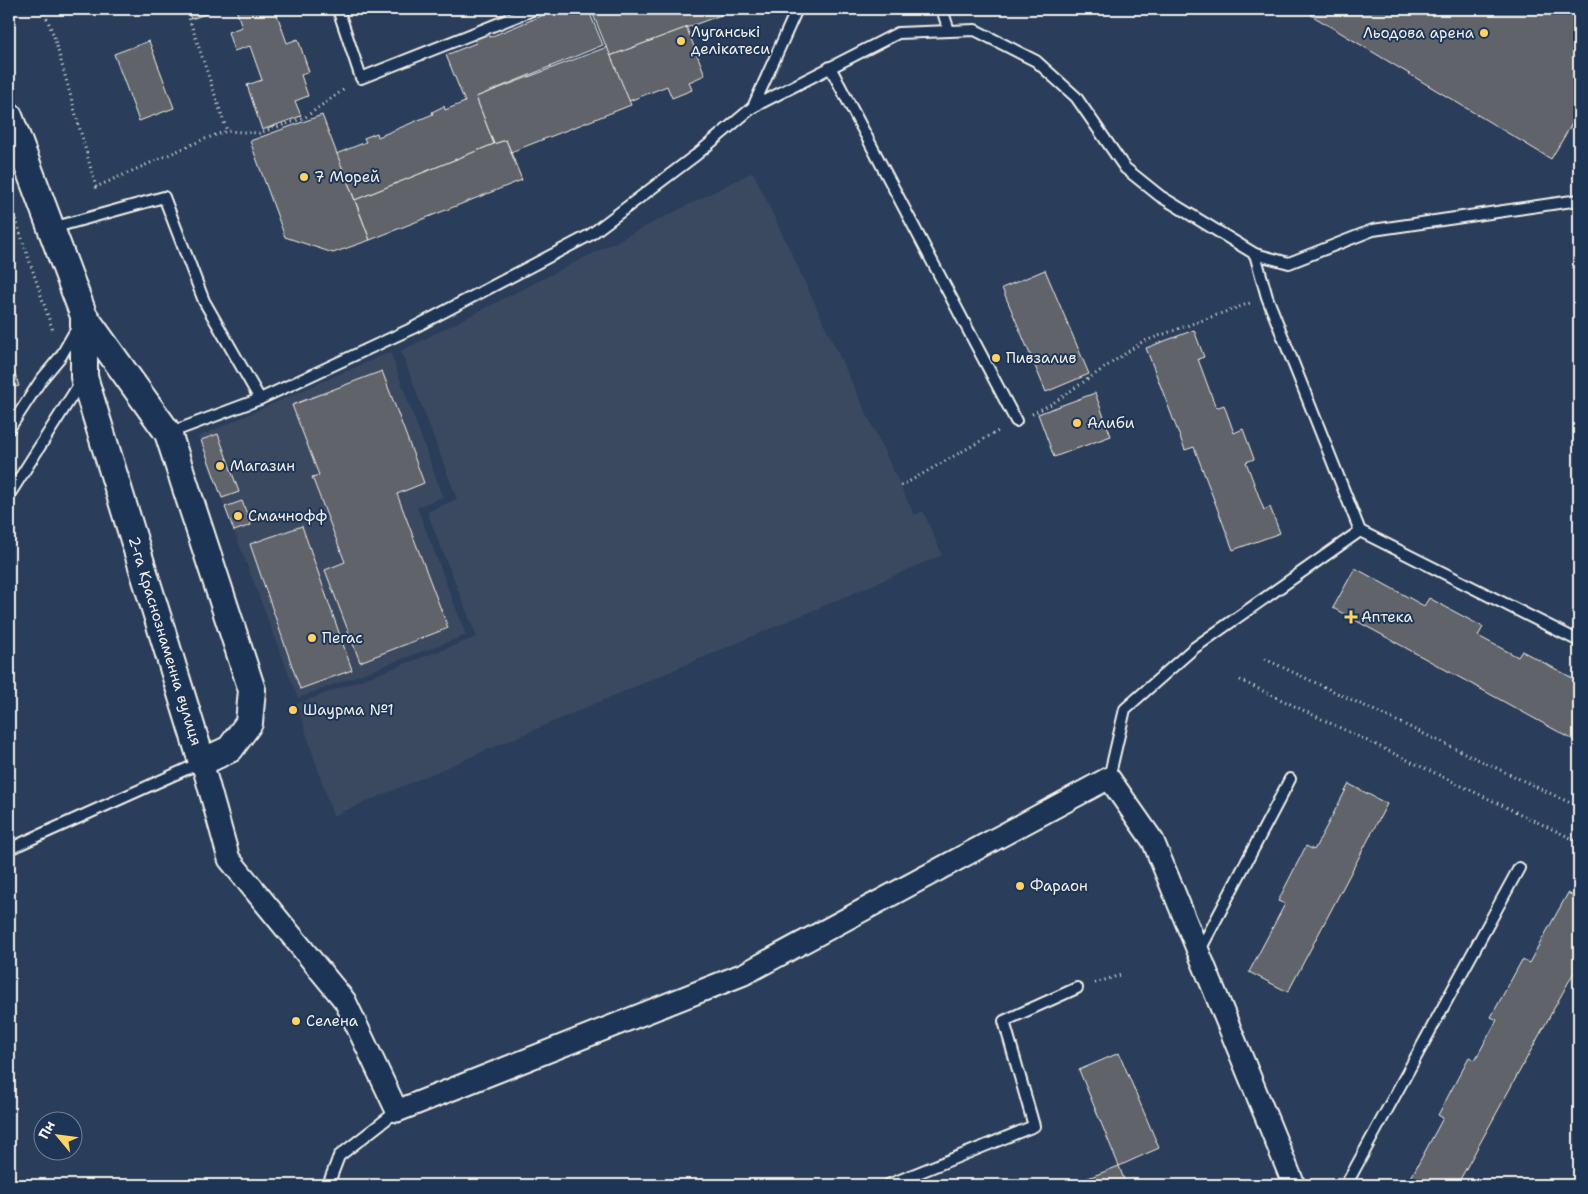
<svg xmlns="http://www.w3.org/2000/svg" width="1588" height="1194" font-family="'Shantell Sans',sans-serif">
	<rect width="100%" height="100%" fill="#2a3e5b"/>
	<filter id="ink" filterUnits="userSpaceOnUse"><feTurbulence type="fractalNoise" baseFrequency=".02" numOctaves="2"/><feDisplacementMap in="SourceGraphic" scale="10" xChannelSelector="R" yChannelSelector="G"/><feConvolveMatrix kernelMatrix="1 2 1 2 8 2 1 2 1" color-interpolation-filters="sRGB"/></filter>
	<g filter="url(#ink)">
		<g fill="#3a4960">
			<polygon points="753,172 914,515 923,511 942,555 333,816 297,704 477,637 427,512 457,499 401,351"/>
			<polygon points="390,352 443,497 417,507 466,635 298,698 198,437"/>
		</g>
		<g fill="#60636a" stroke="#f4f1e8">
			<polygon points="187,9 208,9 209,13 191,19"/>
			<polygon points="236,9 275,9 287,43 298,39 309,72 301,75 308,96 295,101 301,116 262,130 247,85 262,80 250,46 234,51 228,32 242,27"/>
			<polygon points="548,9 588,9 603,45 476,97 494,144 355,200 336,154 366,142 364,138 377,133 378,137 433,114 432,112 444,106 445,110 465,102 446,55 476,43 474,39 488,33 490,37 546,14 544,10"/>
			<polygon points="591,9 737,9 610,56"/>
			<polygon points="1315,9 1579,9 1579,112 1551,159 1311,15"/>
			<polygon points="686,26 705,75 689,82 692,90 672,98 667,86 629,101 610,56 685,28"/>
			<polygon points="149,41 174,108 139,121 114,54"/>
			<polygon points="607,47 631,105 511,152 506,140 494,144 476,97"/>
			<polygon points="322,115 370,240 333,253 285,237 250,141"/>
			<polygon points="506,140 522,180 370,240 355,200 494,144"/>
			<polygon points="1045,270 1089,374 1046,392 1002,288"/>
			<polygon points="1194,330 1204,357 1198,359 1216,408 1224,405 1234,433 1243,429 1254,459 1246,462 1264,510 1270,507 1280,533 1233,550 1194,447 1185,450 1146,348"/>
			<polygon points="9,355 19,386 9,389"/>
			<polygon points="382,371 424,483 397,494 448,628 360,662 325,570 345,562 312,477 319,475 292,405"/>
			<polygon points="1095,393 1111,436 1054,457 1038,414"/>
			<polygon points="218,434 239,492 222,498 201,440"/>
			<polygon points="242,501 251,525 234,531 225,507"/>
			<polygon points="302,526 352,670 300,689 250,544"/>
			<polygon points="1355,568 1424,606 1429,598 1483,627 1478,636 1518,657 1522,651 1578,681 1573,689 1579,692 1579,743 1333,608"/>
			<polygon points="1349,784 1387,804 1288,992 1249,972 1285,904 1278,901 1306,846 1314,850"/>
			<polygon points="1568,893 1579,899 1579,963 1457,1185 1407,1185 1443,1118 1438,1115 1469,1057 1475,1060 1497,1020 1491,1017 1522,960 1529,963"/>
			<polygon points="1119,1053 1159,1148 1119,1166 1079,1070"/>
			<polygon points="1119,1166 1126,1185 1070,1185"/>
		</g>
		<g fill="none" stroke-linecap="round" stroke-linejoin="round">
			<defs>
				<g id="service">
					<polyline points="338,9 361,78 535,9"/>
					<polyline points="942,9 949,31"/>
					<polyline points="830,67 1016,421"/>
					<polyline points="753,107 797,9"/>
					<polyline points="52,228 164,197 204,301 260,399 169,433"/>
					<polyline points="1255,254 1267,297 1360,531 1579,641"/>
					<polyline points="260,399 413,328 590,235 696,155 753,107 898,33 975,30 1036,61 1076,97 1125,168 1160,196 1255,254 1289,263 1373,230 1579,200"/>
					<polyline points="9,429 41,380 61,356 77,328"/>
					<polyline points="9,495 82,380"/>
					<polyline points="1109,778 1125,709 1194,648 1360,531"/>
					<polyline points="9,849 202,762"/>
					<polyline points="1199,952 1290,779"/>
					<polyline points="328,1185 339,1156 397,1111"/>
					<polyline points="888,1185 1034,1126 1004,1021 1077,988"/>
					<polyline points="1346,1185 1519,868"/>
				</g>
				<polyline id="minor" points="202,762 229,859 345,1001 397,1111 744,974 1109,778 1153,841 1294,1185"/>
				<polyline id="tertiary" points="9,116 84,316 168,433 252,690 249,723 230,749 202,762 84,377 84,316"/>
			</defs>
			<use href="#service" stroke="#f4f1e8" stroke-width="14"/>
			<use href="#minor" stroke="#f4f1e8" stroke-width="25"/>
			<use href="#tertiary" stroke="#f4f1e8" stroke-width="30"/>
			<g stroke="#f4f1e8" stroke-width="3" stroke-dasharray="1 4" stroke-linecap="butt">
				<polyline points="43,9 54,36 96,187 202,140 227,131 259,133 304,118 346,88"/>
				<polyline points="186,9 227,131"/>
				<polyline points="9,200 53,331"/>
				<polyline points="9,221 16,218"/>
				<polyline points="1032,414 1053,403 1142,342 1250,303"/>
				<polyline points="901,486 1000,430"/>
				<polyline points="1265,659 1579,807"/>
				<polyline points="1240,680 1579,842"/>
				<polyline points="1095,983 1121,975"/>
			</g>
			<use href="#service" stroke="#1d3557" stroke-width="10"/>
			<use href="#minor" stroke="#1d3557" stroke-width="21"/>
			<use href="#tertiary" stroke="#1d3557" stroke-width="26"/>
		</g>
	</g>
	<g fill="#ffd166" stroke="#1d3557" stroke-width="2">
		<circle cx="1484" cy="33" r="5"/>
		<circle cx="681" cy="41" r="5"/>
		<circle cx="304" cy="177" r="5"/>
		<circle cx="996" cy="358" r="5"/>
		<circle cx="1077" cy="423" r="5"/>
		<circle cx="220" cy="466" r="5"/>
		<circle cx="238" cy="516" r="5"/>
		<path d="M1348.5 609.5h5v5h5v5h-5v5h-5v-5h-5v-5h5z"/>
		<circle cx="312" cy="638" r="5"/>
		<circle cx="293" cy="710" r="5"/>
		<circle cx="1020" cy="886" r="5"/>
		<circle cx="296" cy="1021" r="5"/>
	</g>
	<g text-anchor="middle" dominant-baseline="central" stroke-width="4" stroke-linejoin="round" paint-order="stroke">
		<g font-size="15" fill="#f4f1e8" stroke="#1d3557" text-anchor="start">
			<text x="691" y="32">Луганські<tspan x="691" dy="17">делікатеси</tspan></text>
			<text x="1474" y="33" text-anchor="end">Льодова арена</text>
			<text x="314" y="177">7 Морей</text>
			<text x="1006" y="358">Пивзалив</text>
			<text x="1087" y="423">Алиби</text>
			<text x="230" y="466">Магазин</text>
			<text x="248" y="516">Смачнофф</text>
			<text x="1361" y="617">Аптека</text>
			<text x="322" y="638">Пегас</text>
			<text x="303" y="710">Шаурма №1</text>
			<text x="1030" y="886">Фараон</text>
			<text x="306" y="1021">Селена</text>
		</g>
		<g font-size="15" fill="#f4f1e8" stroke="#1d3557">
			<text transform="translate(165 641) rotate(73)">2-га Краснознаменна вулиця</text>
		</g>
	</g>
	<rect width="1588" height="1194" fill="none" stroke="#1d3557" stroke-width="30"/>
	<rect x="15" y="15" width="1558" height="1164" fill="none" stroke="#f4f1e8" stroke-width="2" filter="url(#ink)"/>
	<g transform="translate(58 1136) rotate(299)"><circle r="24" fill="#1d3557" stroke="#738091"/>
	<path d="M0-4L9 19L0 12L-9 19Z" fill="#ffd166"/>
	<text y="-8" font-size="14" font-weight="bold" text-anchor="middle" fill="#f4f1e8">Пн</text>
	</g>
</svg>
